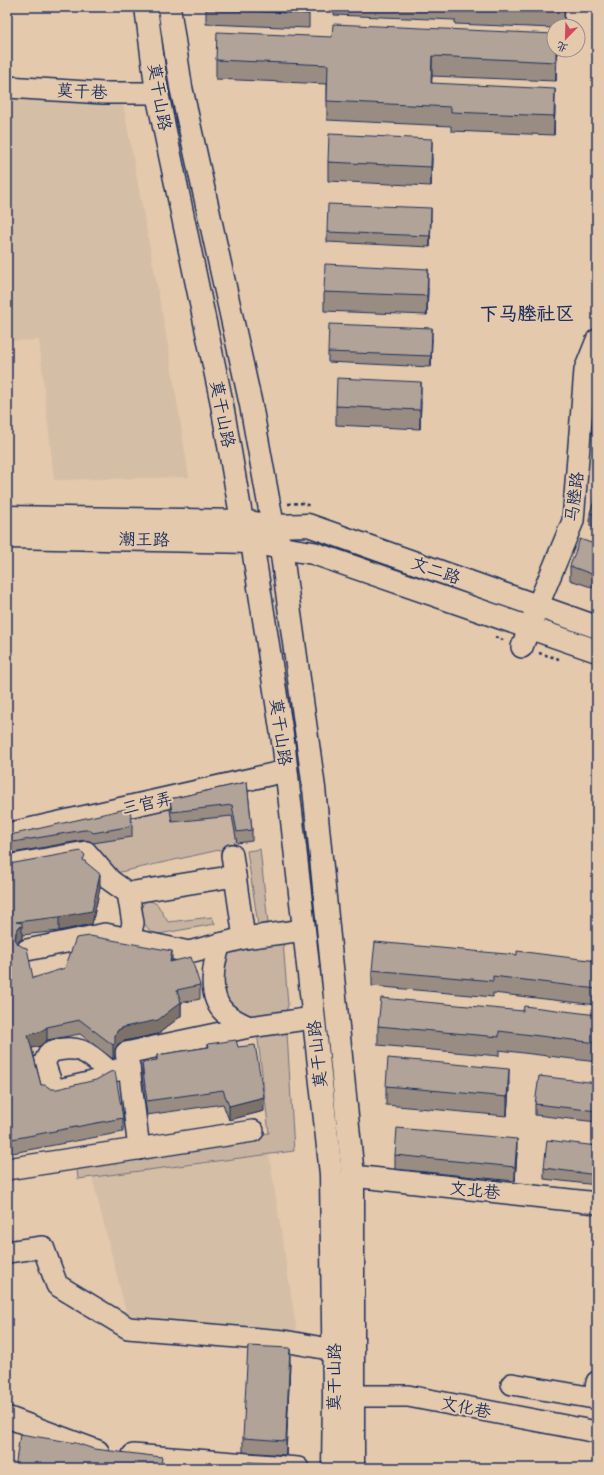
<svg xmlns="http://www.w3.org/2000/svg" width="604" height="1475" font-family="Itim,'LXGW WenKai TC',sans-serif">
	<rect width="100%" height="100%" fill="#e4c9ac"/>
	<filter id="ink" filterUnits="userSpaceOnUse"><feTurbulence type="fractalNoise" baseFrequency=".025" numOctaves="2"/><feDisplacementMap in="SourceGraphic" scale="8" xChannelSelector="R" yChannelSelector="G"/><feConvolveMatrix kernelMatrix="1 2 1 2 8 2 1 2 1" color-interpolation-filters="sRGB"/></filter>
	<g filter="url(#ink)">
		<g fill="#d5bea6">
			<polygon points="7,96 123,104 169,351 189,477 54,480 39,340 7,341"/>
			<polygon points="269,1154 297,1333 128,1319 92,1177"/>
		</g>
		<g fill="#c7b3a0" stroke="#71717f">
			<polygon points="235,795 241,837 228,848 98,877 71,841 72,824"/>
			<polygon points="260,849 268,923 258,925 247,851"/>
			<polygon points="148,900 157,904 168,922 212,917 215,924 153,935 143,922 142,905"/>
			<polygon points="283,942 288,1005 285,1016 253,1020 239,1011 228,1002 223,992 224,964 228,953 237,944"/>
			<polygon points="279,1029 287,1033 294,1151 78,1179 76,1161 269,1133 257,1031"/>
		</g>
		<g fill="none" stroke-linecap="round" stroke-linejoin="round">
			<defs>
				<g id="minor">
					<polyline points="7,87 103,93 157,93"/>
					<polyline points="522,647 538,605 573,521 585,370 597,340"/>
					<polyline points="7,834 286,771"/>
					<polyline points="232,855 244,938"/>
					<polyline points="7,866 86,852 111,881 128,893 133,923 129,940"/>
					<polyline points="128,893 235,876"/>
					<path d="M 220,944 C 213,964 207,997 225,1013 C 232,1019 240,1023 249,1027"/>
					<polyline points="27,950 105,934 189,952 244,938 304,930"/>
					<polyline points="129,1067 139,1149"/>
					<path d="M 110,1072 L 93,1082 L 54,1091 L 44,1063 L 50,1052 C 80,1043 88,1053 110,1072 L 129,1067 L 126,1053 L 249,1027 L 313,1018"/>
					<polyline points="7,1169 253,1131"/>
					<polyline points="353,1176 597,1203"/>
					<polyline points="7,1252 43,1247 57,1285 128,1328 284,1341 334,1350"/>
					<polyline points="512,1384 594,1398 597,1382"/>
					<polyline points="335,1396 408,1396 597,1432"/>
					<polyline points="7,1417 98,1451"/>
					<polyline points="133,1455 298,1468"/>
				</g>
				<g id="major">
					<polyline points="146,7 157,93 221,399 242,521 252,542 284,748 331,1174 334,1396 333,1468"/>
					<polyline points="169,7 181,87 251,405 273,526 281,548 314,788 353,1176 353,1468"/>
					<polyline points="7,517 242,521 273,526 308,525 597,627"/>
					<polyline points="7,537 252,542 281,548 313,553 597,651"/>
				</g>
			</defs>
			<use href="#minor" stroke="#1b2f5e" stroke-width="24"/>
			<use href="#major" stroke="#1b2f5e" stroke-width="25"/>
			<g stroke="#1b2f5e" stroke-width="2.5" stroke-dasharray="3 3" stroke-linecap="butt">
				<polyline points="288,504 302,503 310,506"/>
				<polyline points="495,637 506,641"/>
				<polyline points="539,653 559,659"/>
			</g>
			<use href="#minor" stroke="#e4c9ac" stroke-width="21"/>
			<use href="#major" stroke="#e4c9ac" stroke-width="22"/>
		</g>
		<g fill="#998c83" stroke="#1b2f5e">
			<polygon points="206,7 309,7 309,28 206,24"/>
			<polygon points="334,7 565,7 564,26 554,26 554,28 455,24 455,20 334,15"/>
			<polygon points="557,50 556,81 432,76 431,83 555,108 554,135 451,131 451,126 327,120 327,84 216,79 216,60"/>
			<polygon points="432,158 431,186 328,181 328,162"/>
			<polygon points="431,219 430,247 327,242 327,232"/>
			<polygon points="428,288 427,315 324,311 324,292"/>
			<polygon points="432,339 431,367 328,362 328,352"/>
			<polygon points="421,401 420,429 336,425 336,406"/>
			<polygon points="597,493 597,529 590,526 590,513"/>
			<polygon points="597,545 597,589 570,580 570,566"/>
			<polygon points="247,782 252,830 252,841 237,843 232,816 172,822 170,810 170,799"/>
			<polygon points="132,826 132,837 93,843 90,841 84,840 7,854 7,835 10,835"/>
			<polygon points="85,861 100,888 92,924 59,931 22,935 22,939 19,941 18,943 33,978 172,962 200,985 200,999 181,1003 181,1016 158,1034 124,1041 118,1044 115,1049 115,1057 113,1059 80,1034 47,1040 40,1046 32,1048 41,1085 123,1118 123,1132 7,1154 7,864"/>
			<polygon points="517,955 597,961 597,1005 493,993 493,997 372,986 372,970"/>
			<polygon points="523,1011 597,1015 597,1062 499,1050 499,1056 378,1045 378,1026"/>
			<polygon points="208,1044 238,1047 264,1111 229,1120 223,1104 147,1115 142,1077 142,1063 157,1060 157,1055 208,1047"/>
			<polygon points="597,1083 597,1122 535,1115 535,1104"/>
			<polygon points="386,1086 509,1088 507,1116 386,1105"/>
			<polygon points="597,1146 597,1185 544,1179 544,1168"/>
			<polygon points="517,1153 515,1181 395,1169 395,1155"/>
			<polygon points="290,1362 286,1455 243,1452 243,1438"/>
		</g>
		<g fill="#7d726a" stroke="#1b2f5e">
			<polygon points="564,7 565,7 564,26"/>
			<polygon points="556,50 557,50 556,81"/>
			<polygon points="432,56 432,76 431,102 431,83"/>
			<polygon points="555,89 555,108 554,135 554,116"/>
			<polygon points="432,139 432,158 431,186 431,167"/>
			<polygon points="431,208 431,219 430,247 430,236"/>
			<polygon points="428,269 428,288 427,315 427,296"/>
			<polygon points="432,328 432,339 431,367 431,356"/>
			<polygon points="421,382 421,401 420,429 420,410"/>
			<polygon points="100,874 100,888 92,924 59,931 59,917"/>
			<polygon points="22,926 22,939 19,941 16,946 15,953 16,932 19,927"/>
			<polygon points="172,951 172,965 170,962"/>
			<polygon points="181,1002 181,1016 158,1034 124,1041 118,1044 115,1049 115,1057 113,1059 113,1045 115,1035 118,1030"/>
			<polygon points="47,1027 47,1040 40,1046 28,1049 28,1035"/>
			<polygon points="509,1069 509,1088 507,1116 507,1097"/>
			<polygon points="264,1097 264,1111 229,1120 229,1106"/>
			<polygon points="517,1139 517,1153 515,1181 515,1167"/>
			<polygon points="290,1348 290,1362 286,1455 286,1441"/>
		</g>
		<g fill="#b2a398" stroke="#1b2f5e">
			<polygon points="206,7 309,7 309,14 206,9"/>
			<polygon points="508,7 564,7 564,9"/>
			<polygon points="333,24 554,34 554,50 556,50 556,62 432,56 431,83 555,89 554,116 451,112 451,107 327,101 328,65 216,60 217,32 332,37"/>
			<polygon points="329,134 432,139 431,167 328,162"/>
			<polygon points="328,204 431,208 430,236 327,232"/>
			<polygon points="325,264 428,269 427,296 324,292"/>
			<polygon points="329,324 432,328 431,356 328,352"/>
			<polygon points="337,378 421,382 420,410 336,406"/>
			<polygon points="597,493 597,515 590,513"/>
			<polygon points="580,539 597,545 597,576 570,566"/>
			<polygon points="247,782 252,830 237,832 232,805 172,812 170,799"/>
			<polygon points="130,808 132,826 93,833 90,830 84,830 7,843 7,835 10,835"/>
			<polygon points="81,851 85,855 83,860 100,874 92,911 59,917 16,922 22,923 22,926 19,927 16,932 15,939 18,944 23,947 27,948 33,978 65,968 76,938 90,936 172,951 170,962 191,957 200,985 177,990 181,1002 158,1020 124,1027 118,1030 115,1035 115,1043 113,1045 80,1020 47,1027 40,1032 28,1035 41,1085 45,1085 51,1089 57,1089 96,1080 110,1072 115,1071 123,1118 7,1140 7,864 9,864"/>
			<polygon points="375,942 517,955 517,951 597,961 597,989 493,976 493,981 372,970"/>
			<polygon points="381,998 523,1011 524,1006 597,1015 597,1043 499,1031 499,1037 378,1026"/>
			<polygon points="236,1040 238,1047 255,1045 264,1097 229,1106 223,1090 147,1101 142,1063 157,1060 157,1055 209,1047 208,1044"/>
			<polygon points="388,1058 509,1069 507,1097 386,1086"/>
			<polygon points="539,1076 597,1083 597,1111 535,1104"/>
			<polygon points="397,1128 517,1139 515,1167 395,1155"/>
			<polygon points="547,1140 597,1146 597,1175 544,1168"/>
			<polygon points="248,1346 290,1348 286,1441 243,1438"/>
			<polygon points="20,1434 76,1443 94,1449 162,1457 161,1468 15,1468"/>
			<polygon points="248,1462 296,1466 296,1468 248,1468"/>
		</g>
	</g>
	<g text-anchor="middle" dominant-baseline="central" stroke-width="4" stroke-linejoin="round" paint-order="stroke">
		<g font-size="17" fill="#1b2f5e" stroke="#e4c9ac">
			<text transform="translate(82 91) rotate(3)">莫干巷</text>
			<text transform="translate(160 97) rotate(80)">莫干山路</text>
			<text transform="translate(223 414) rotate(79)">莫干山路</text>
			<text transform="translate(574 497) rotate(-83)">马塍路</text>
			<text transform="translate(144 539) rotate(1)">潮王路</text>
			<text transform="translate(436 570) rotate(19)">文二路</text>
			<text transform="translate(281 732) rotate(82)">莫干山路</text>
			<text transform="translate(147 803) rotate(-12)">三官弄</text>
			<text transform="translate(317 1054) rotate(-96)">莫干山路</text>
			<text transform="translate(475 1190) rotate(6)">文北巷</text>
			<text transform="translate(334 1377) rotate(-90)">莫干山路</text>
			<text transform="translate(466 1407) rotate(11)">文化巷</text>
		</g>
		<g font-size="19" font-weight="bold" fill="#1b2f5e" stroke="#e4c9ac">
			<text x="527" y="313">下马塍社区</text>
		</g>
	</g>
	<rect width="604" height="1475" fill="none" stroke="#e4c9ac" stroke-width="24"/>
	<rect x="12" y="12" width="580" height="1451" fill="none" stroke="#1b2f5e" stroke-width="1.5" filter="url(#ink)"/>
	<g transform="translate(566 38) rotate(203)"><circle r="19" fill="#e4c9ac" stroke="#948b8d"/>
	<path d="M0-3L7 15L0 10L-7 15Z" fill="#d1495b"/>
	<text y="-6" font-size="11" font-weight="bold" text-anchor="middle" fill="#1b2f5e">北</text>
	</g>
</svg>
